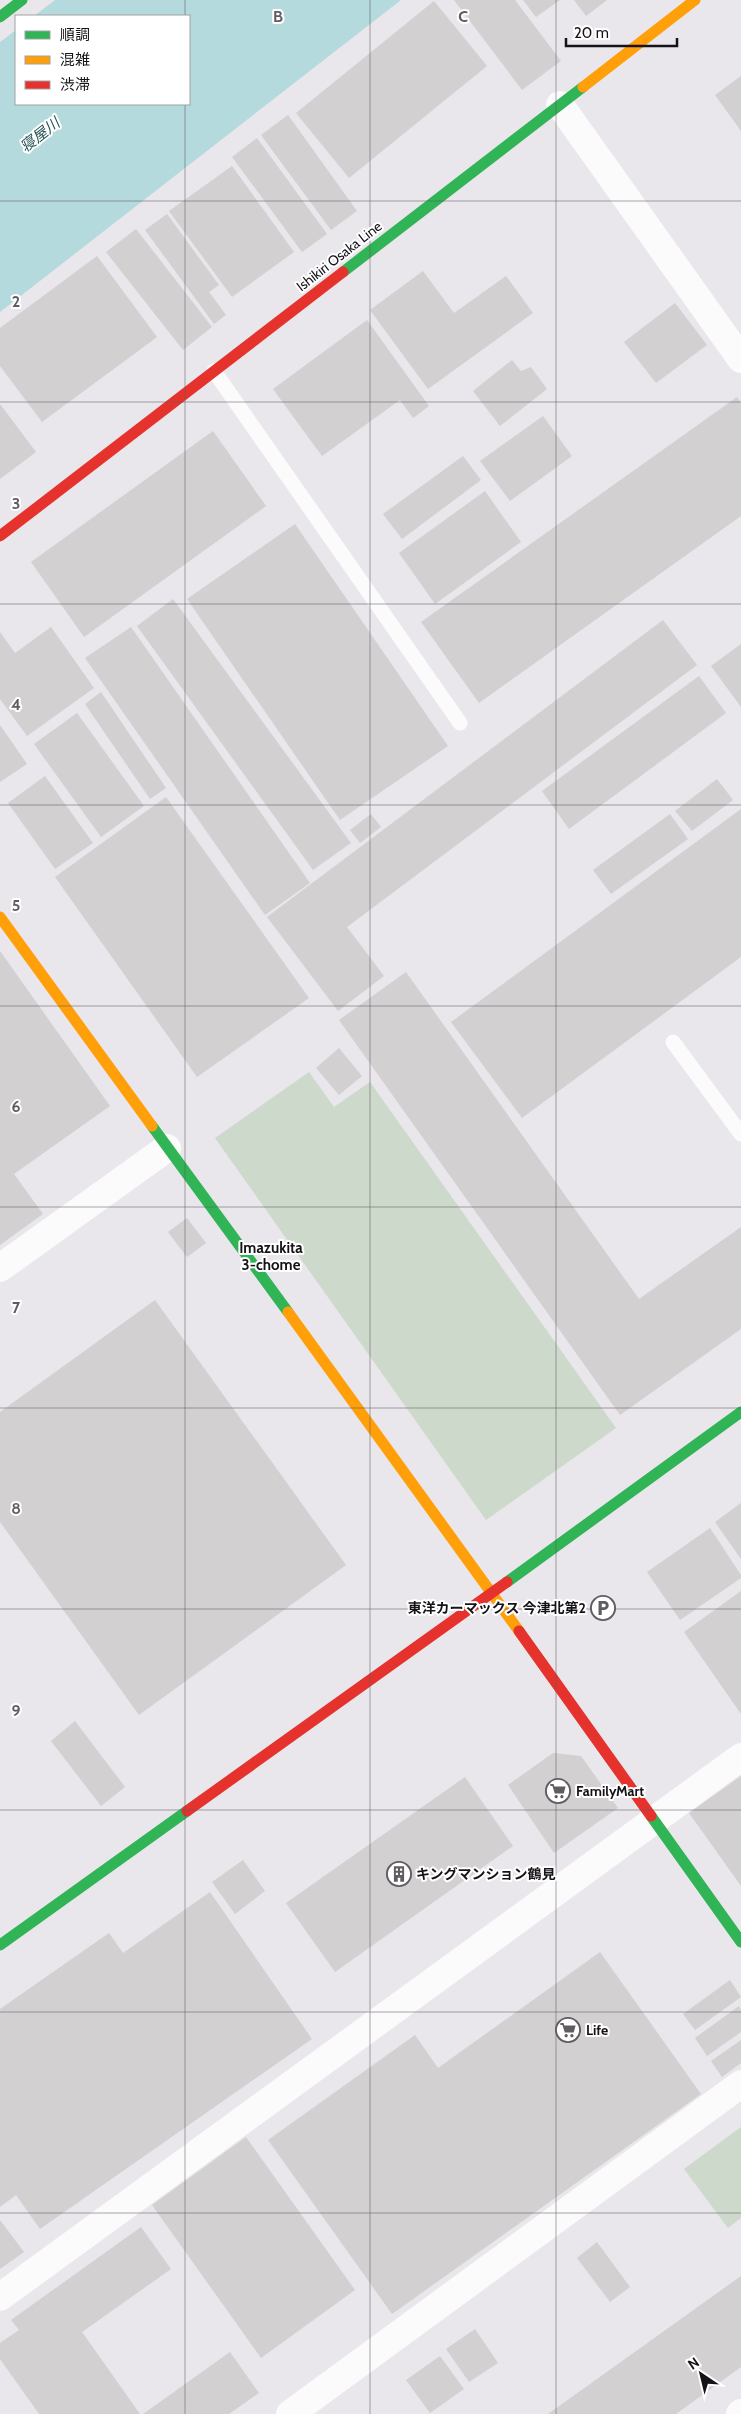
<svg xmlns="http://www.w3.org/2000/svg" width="741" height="2414" font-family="Cabin,'Noto Sans JP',sans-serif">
	<rect width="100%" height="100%" fill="#e9e6ec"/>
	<g fill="#ccd9cb">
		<polygon points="309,1072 334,1107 370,1082 616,1428 486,1520 215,1138"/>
		<polygon points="741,2127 741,2218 728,2228 684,2169"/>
	</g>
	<polygon fill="#b4dadd" points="55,0 401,0 0,312 0,42 16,30 16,104 189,104 189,16 34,16"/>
	<g fill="#d2d0d1">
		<polygon points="454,0 515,0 561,61 522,90"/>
		<polygon points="523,0 560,0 536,17"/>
		<polygon points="574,0 607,0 586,16"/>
		<polygon points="434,1 487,66 349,178 296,113"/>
		<polygon points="741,76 741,131 715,95"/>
		<polygon points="288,115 357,211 331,230 261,135"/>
		<polygon points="257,138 327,234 302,252 232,157"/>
		<polygon points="232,166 294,252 232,297 169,211"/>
		<polygon points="167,214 219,285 209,292 226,315 214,324 145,230"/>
		<polygon points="136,229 212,327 183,350 106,252"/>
		<polygon points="97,256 157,337 42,422 0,366 0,328"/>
		<polygon points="423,271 454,313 506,276 533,313 428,389 370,310"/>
		<polygon points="675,303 707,345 656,383 624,342"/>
		<polygon points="367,320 429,406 413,418 400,400 322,456 273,389"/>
		<polygon points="512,360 521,371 531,367 547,389 500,426 473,391"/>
		<polygon points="737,397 741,403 741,516 479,703 421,622"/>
		<polygon points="0,404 36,452 0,479"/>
		<polygon points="543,416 572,456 510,501 480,461"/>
		<polygon points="213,431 266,506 84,637 31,562"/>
		<polygon points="463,456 481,480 402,539 383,514"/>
		<polygon points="485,491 521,542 435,604 399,553"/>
		<polygon points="295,524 448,746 340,820 187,599"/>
		<polygon points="173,599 351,843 313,870 137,626"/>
		<polygon points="663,620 697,665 347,927 384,976 338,1011 267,917"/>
		<polygon points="51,627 94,688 27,736 0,699 0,632 15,653"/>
		<polygon points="131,627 310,883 265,915 85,658"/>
		<polygon points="741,644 741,707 711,666"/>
		<polygon points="699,676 726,713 569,829 542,791"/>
		<polygon points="101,692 166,788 150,799 85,704"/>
		<polygon points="77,713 144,806 101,837 34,744"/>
		<polygon points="0,725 27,764 0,782"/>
		<polygon points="45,776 93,843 55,869 8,803"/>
		<polygon points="717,779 733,800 692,831 675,811"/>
		<polygon points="166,797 309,998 197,1077 55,877"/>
		<polygon points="741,809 741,957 522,1118 451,1022"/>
		<polygon points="371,814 381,827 360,843 350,830"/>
		<polygon points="670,814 688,839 611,894 593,870"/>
		<polygon points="0,951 110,1106 14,1174 43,1214 0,1245"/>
		<polygon points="406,972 639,1299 741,1227 741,1329 620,1415 339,1020"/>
		<polygon points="339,1048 362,1076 339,1095 316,1068"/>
		<polygon points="187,1218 206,1243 187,1257 168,1232"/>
		<polygon points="155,1300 346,1565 139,1715 0,1522 0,1412"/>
		<polygon points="741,1503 741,1559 715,1522"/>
		<polygon points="710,1528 741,1575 741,1578 680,1620 647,1572"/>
		<polygon points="741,1591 741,1714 684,1632"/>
		<polygon points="75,1721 125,1787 101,1806 51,1741"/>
		<polygon points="553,1753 581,1756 618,1808 554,1853 508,1785"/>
		<polygon points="741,1776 741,1886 689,1813"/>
		<polygon points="465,1777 513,1846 335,1972 286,1903"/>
		<polygon points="243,1860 265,1891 235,1914 212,1882"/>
		<polygon points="210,1892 312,2039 40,2229 16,2195 0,2207 0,2009 109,1933 123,1953"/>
		<polygon points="600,1952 701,2094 392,2314 268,2140 415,2035 438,2068"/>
		<polygon points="730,1980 741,1997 695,2030 683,2014"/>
		<polygon points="739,2006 741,2010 741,2032 707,2056 695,2038"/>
		<polygon points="741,2040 741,2063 722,2077 711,2061"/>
		<polygon points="246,2137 355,2290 261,2358 152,2205"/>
		<polygon points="0,2220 24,2252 0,2269"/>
		<polygon points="141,2227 171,2269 82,2332 140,2414 39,2414 0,2359 0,2343 19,2330 11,2320"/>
		<polygon points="597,2242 630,2287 610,2302 577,2258"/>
		<polygon points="741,2276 741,2367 676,2414 548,2414"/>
		<polygon points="475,2329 498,2363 469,2382 446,2349"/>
		<polygon points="230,2352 259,2393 229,2414 143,2414"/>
		<polygon points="440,2356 464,2389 430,2413 406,2380"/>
	</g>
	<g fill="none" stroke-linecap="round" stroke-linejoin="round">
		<g stroke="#fcfbfc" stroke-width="15">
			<polyline points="214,371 460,723"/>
			<polyline points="673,1042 741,1134"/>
		</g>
		<g stroke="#fcfbfc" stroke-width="28">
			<polyline points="560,105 741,359"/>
			<polyline points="0,1268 167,1148"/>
			<polyline points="0,2297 741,1757"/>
			<polyline points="290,2414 741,2084"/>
			<polyline points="740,2414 741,2413"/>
		</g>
		<g stroke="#30b455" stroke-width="11">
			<polyline points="0,17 22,0"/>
			<polyline points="343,272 583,87"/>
			<polyline points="152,1126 288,1312"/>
			<polyline points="507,1582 741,1412"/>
			<polyline points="651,1816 741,1942"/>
			<polyline points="0,1945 187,1811"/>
		</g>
		<g stroke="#ff9f0a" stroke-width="11">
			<polyline points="583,87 695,0"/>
			<polyline points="0,917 152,1126"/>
			<polyline points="288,1312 519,1631"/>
		</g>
		<g stroke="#e5322d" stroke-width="11">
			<polyline points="0,536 343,272"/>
			<polyline points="519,1631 651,1816"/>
			<polyline points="187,1811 507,1582"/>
		</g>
	</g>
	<path fill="none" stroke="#5f5d62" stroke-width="1" stroke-opacity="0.55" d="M 185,0 L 185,16M 370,0 L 370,2414M 556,0 L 556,2414M 185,104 L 185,2414M 0,201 L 741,201M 0,402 L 741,402M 0,604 L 741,604M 0,805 L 741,805M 0,1006 L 741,1006M 0,1207 L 741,1207M 0,1408 L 741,1408M 0,1609 L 741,1609M 0,1810 L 741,1810M 0,2012 L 741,2012M 0,2213 L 741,2213"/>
	<defs>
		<symbol id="parking-ring" viewBox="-11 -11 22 22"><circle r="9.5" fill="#fff" stroke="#5f5d62" stroke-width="1.5"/><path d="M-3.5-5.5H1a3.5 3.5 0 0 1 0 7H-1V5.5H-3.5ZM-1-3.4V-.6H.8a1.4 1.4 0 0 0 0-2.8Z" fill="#5f5d62"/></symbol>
		<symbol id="supermarket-ring" viewBox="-11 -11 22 22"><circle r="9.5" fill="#fff" stroke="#5f5d62" stroke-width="1.5"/><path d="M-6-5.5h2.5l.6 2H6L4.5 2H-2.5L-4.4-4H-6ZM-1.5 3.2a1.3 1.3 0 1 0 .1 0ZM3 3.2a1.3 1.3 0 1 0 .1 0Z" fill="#5f5d62"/></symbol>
		<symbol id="building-ring" viewBox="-11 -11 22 22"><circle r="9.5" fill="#fff" stroke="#5f5d62" stroke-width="1.5"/><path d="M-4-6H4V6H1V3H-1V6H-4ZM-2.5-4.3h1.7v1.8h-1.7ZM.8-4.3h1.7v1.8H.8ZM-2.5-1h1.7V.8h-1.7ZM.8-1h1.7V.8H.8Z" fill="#5f5d62"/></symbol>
	</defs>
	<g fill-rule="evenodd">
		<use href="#parking-ring" x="589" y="1594" width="28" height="28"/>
		<use href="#supermarket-ring" x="544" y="1777" width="28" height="28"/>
		<use href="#building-ring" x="385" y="1860" width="28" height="28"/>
		<use href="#supermarket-ring" x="554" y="2016" width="28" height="28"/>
	</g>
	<g text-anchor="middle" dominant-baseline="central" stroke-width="4" stroke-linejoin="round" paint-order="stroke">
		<g font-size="14" fill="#151317" stroke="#fff">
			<text transform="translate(339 256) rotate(-38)">Ishikiri Osaka Line</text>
		</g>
		<g font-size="14" font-weight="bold" fill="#151317" stroke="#fff" text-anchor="start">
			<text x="586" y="1608" text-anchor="end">東洋カーマックス 今津北第2</text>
			<text x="576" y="1791">FamilyMart</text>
			<text x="416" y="1874">キングマンション鶴見</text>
			<text x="586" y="2030">Life</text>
		</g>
		<g font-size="15" font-style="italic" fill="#1e4f50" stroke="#fff">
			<text transform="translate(40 135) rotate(-38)">寝屋川</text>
		</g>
		<g font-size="15" font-weight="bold" fill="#151317" stroke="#fff">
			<text x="271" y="1248">Imazukita<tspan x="271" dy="17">3-chome</tspan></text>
		</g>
	</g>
	<g font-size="16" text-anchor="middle" font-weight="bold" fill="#5f5d62" stroke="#fff" stroke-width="4" stroke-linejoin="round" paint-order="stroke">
		<text x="278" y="22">B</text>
		<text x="463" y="22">C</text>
		<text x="16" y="307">2</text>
		<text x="16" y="509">3</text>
		<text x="16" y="710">4</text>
		<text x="16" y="911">5</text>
		<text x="16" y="1112">6</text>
		<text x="16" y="1313">7</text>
		<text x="16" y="1514">8</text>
		<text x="16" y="1716">9</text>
	</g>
	<rect x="15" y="15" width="175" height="90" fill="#ffffff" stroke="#a1a1a2"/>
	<rect x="25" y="31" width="25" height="8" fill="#30b455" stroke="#a1a1a2"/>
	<text x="60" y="40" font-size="15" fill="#151317">順調</text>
	<rect x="25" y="56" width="25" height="8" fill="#ff9f0a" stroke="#a1a1a2"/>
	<text x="60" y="65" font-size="15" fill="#151317">混雑</text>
	<rect x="25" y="81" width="25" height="8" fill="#e5322d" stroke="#a1a1a2"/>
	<text x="60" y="90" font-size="15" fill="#151317">渋滞</text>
	<g transform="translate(701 2374) rotate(325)" stroke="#ffffff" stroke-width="4" paint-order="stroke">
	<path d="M0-4L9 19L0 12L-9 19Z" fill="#151317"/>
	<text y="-8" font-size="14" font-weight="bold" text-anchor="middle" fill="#151317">N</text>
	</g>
	<path d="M566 38v8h111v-8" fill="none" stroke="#151317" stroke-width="2.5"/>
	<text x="574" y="38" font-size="15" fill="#151317" stroke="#ffffff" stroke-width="4" paint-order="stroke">20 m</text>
</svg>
